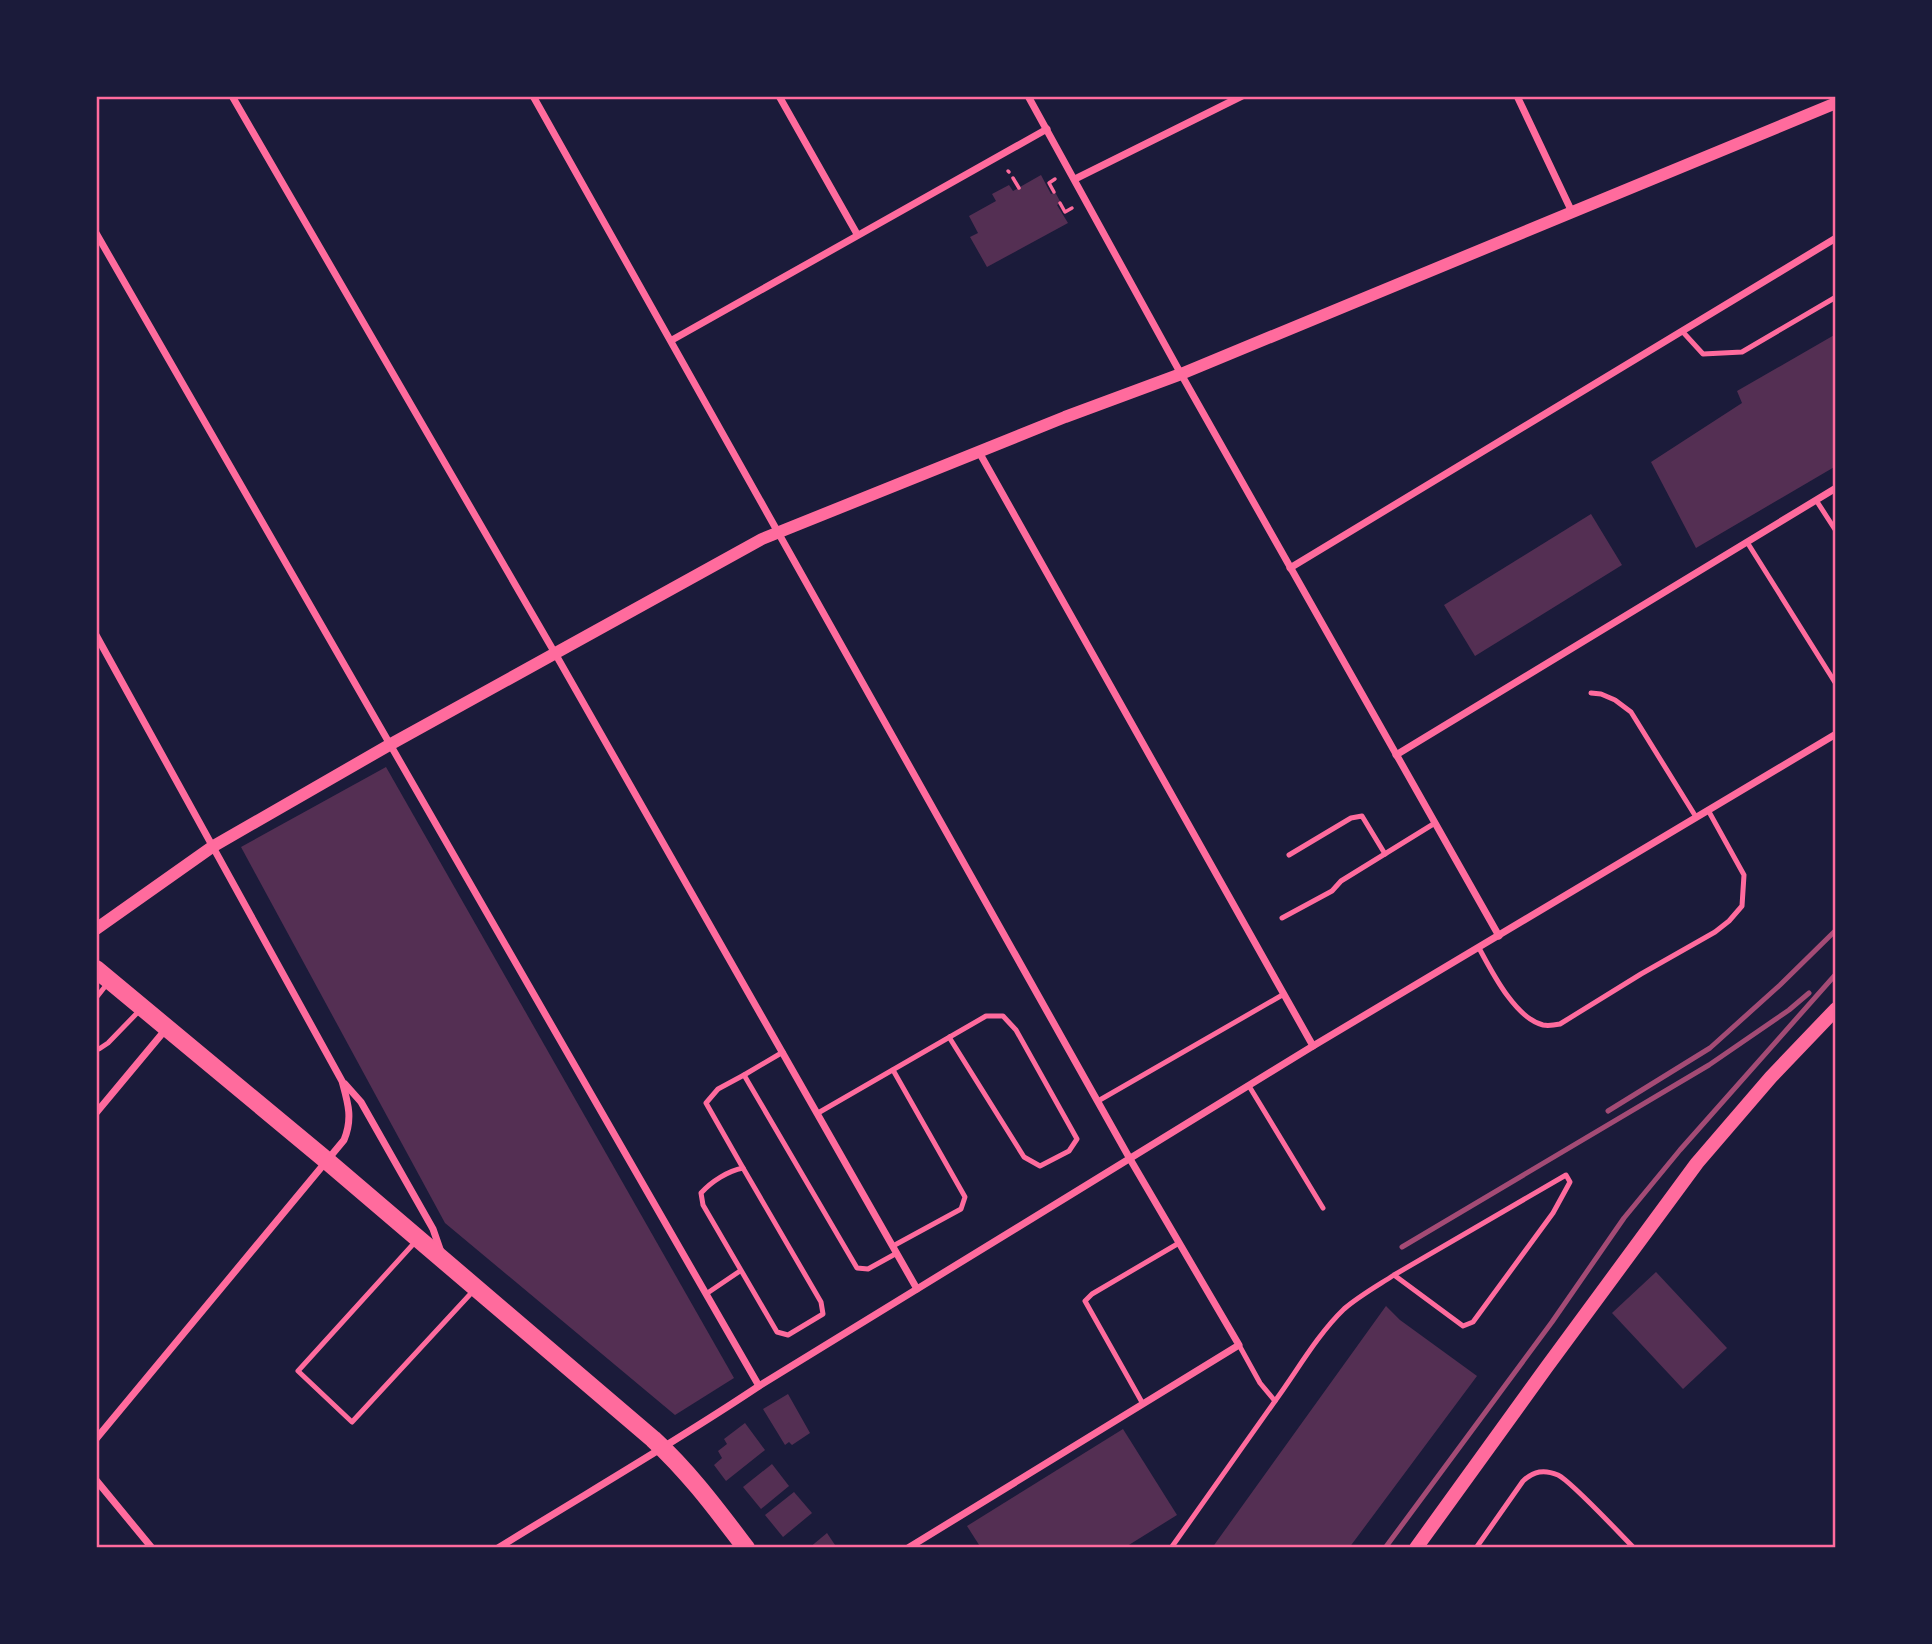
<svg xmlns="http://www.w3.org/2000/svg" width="1932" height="1644" font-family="'DM Sans',sans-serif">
	<rect width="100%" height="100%" fill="#1b1b3a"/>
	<g fill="#542f53">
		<polygon points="1041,175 1051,194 1055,192 1061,203 1057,205 1068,223 987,267 970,237 978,233 969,216 996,201 992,194 1009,185 1013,191"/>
		<polygon points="1836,334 1836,466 1696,548 1651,462 1742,403 1737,391"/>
		<polygon points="1591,514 1622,565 1475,656 1444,605"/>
		<polygon points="386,767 734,1378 675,1415 445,1223 241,847"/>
		<polygon points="1656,1272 1727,1348 1683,1389 1612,1313"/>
		<polygon points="1386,1306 1400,1320 1477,1376 1349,1548 1212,1548"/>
		<polygon points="788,1394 810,1433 792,1445 789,1442 785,1445 763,1409"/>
		<polygon points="745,1423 765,1450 726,1481 714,1465 722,1458 718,1451 727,1444 724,1439"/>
		<polygon points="1123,1429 1177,1515 1124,1548 981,1548 967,1526"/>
		<polygon points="772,1464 789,1486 761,1509 743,1487"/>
		<polygon points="794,1492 812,1513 783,1537 765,1515"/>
		<polygon points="827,1533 837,1548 809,1548"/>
	</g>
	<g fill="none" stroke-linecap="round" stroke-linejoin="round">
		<g stroke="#ff6b9d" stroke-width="3.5">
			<polyline points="1008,171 1009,172"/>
			<polyline points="1013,178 1019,188"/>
			<polyline points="1054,192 1049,183 1055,179"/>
			<polyline points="1060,203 1065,212 1072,208"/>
		</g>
		<g stroke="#ff6b9d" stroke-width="5">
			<polyline points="1682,331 1703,354 1742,352 1836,297"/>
			<polyline points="1816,500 1836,531"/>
			<polyline points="1747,542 1836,684"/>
			<polyline points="1591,693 1601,694 1615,700 1631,712 1696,817"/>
			<polyline points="1289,855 1351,818 1362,816 1385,854"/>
			<polyline points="1282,918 1332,891 1341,881 1435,823"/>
			<path d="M 1479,948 C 1492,972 1515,1018 1543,1025 C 1548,1026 1555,1025 1560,1024 L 1641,974 L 1715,932 L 1729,921 L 1742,906 L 1744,875 L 1708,810"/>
			<polyline points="96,998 107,984"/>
			<polyline points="96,1047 99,1049 108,1043 140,1010"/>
			<polyline points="893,1070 965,1197 961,1209 893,1246"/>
			<polyline points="744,1075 783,1052"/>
			<polyline points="1249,1086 1323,1208"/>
			<polyline points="1098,1101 1284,994"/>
			<polyline points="818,1113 986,1016 1003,1016 1016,1030 1077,1139 1069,1151 1040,1166 1024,1157 949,1037"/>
			<path d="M 743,1168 L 821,1302 L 823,1314 L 788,1335 L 777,1332 L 703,1205 L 701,1193 C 712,1181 728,1171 743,1168 Z"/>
			<polyline points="743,1168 706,1103 718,1089 744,1075 857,1268 868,1269 897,1253"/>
			<polyline points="416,1241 298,1371 352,1422 475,1289"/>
			<polyline points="706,1294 740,1271"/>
			<path d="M 1275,1401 C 1297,1371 1317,1335 1344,1309 C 1359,1296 1377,1286 1394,1275 L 1566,1175 L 1570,1182 L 1553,1213 L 1473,1322 L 1463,1326 L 1394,1275"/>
			<polyline points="1143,1404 1085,1301 1092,1294 1179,1243"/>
			<polyline points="1171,1548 1275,1401 1260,1383 1239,1345"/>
			<path d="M 1476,1548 L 1523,1481 C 1534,1471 1544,1469 1558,1475 C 1571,1481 1620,1534 1634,1548"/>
		</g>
		<g stroke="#ff6b9d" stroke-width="7">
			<polyline points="232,96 556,655 917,1289"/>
			<polyline points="533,96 1130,1159 1239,1345 908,1548"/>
			<polyline points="779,96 857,234"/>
			<polyline points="1028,96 1181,374 1499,936"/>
			<polyline points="1517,96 1572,212"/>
			<polyline points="1075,179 1242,96"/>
			<polyline points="96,233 759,1386"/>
			<polyline points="672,340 1047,129"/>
			<polyline points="979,452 1313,1046"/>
			<polyline points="1290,568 1836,238"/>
			<path d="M 96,635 L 342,1081 C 348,1103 353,1118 344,1140 L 96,1439"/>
			<polyline points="1396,755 1836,488"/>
			<polyline points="345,1084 361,1102 433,1229 441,1252"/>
			<polyline points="96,1113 166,1029"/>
			<polyline points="96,1480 152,1548"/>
			<path d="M 498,1548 C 585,1494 674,1443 759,1386 L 1313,1046 L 1836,734"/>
		</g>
		<polyline stroke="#ff6b9d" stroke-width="12" points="96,929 212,847 391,744 762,539 1065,417 1181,374 1836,103"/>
		<polyline stroke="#ff6b9d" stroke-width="14" points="1416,1548 1546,1368 1697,1163 1771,1077 1836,1009"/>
		<path stroke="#ff6b9d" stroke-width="18" d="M 96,969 L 326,1160 L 653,1439 C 689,1472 717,1510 746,1548"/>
		<g stroke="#a44b75" stroke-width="5">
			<polyline points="1608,1111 1710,1048 1780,985 1836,930"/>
			<polyline points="1402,1247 1709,1065 1789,1010 1809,993"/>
			<polyline points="1385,1548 1552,1322 1624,1218 1680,1150 1836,974"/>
		</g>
	</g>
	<rect width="1932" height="1644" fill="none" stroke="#1b1b3a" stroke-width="196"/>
	<rect x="98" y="98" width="1736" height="1448" fill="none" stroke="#ff6b9d" stroke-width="2.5"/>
</svg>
